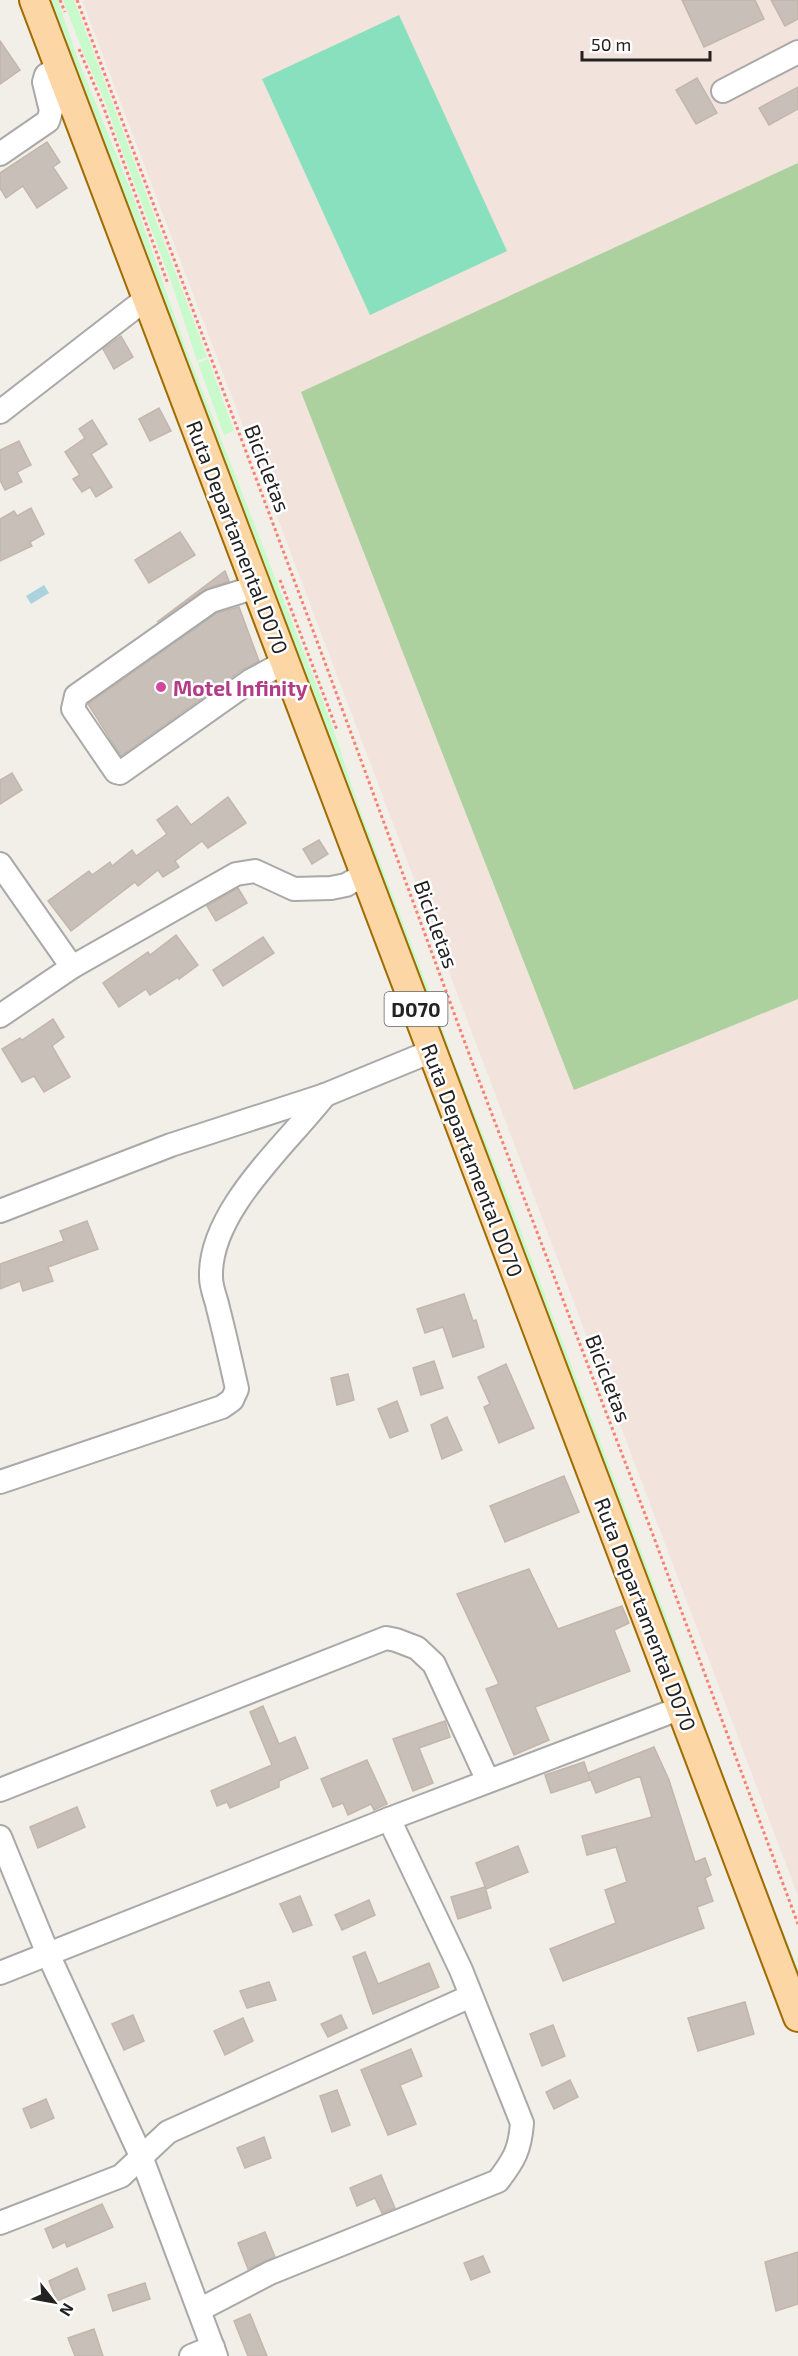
<svg xmlns="http://www.w3.org/2000/svg" width="798" height="2356" font-family="'Exo 2',sans-serif">
	<rect width="100%" height="100%" fill="#f2efe9"/>
	<polygon fill="#f3e3dd" points="82,0 798,0 798,1896"/>
	<polygon fill="#add19e" points="798,163 798,999 574,1090 301,392"/>
	<g fill="#c8facc">
		<polygon points="49,0 58,0 76,54 133,196 185,346 331,722 359,807 434,1004 452,1057 511,1205 665,1614 751,1852 791,1951 798,1969 798,1990"/>
		<polygon points="63,0 74,0 207,357 197,361 172,284 116,134 106,104 83,52"/>
		<polygon points="208,359 234,431 224,435 198,363"/>
	</g>
	<polygon fill="#88e0be" points="399,15 507,251 370,315 262,79"/>
	<polygon fill="#aad3df" points="44,585 49,593 31,604 26,596"/>
	<g fill="#c7bfb8" stroke="#c4b6ab" stroke-width="1.5">
		<polygon points="682,0 755,0 764,19 704,47"/>
		<polygon points="771,0 798,0 798,19 785,26"/>
		<polygon points="0,41 20,70 0,84"/>
		<polygon points="697,78 717,113 696,124 676,90"/>
		<polygon points="798,87 798,109 769,125 759,108"/>
		<polygon points="47,142 60,162 53,167 67,188 37,208 23,186 6,198 0,188 0,173"/>
		<polygon points="121,336 133,357 114,369 103,349"/>
		<polygon points="159,408 171,431 150,441 139,419"/>
		<polygon points="92,420 107,444 91,454 112,487 96,497 90,487 82,492 73,479 80,475 65,452 85,438 79,429"/>
		<polygon points="19,441 31,465 17,472 22,482 5,490 0,480 0,450"/>
		<polygon points="31,508 44,534 30,542 32,546 0,561 0,519 14,511 17,516"/>
		<polygon points="180,532 195,555 149,583 135,560"/>
		<polygon points="225,571 229,581 204,590 157,622"/>
		<polygon points="239,607 259,661 242,670 121,756 88,704 217,613"/>
		<polygon points="12,773 22,790 0,804 0,780"/>
		<polygon points="228,797 246,823 208,848 202,841 175,861 179,867 163,877 158,870 138,886 135,882 71,931 48,901 89,871 92,875 110,862 112,866 132,850 136,856 167,834 157,820 177,806 191,825"/>
		<polygon points="319,840 328,854 312,864 303,849"/>
		<polygon points="238,888 247,903 216,921 207,906"/>
		<polygon points="176,935 198,965 179,979 178,977 150,995 146,989 119,1007 103,983 148,952 150,955"/>
		<polygon points="263,937 274,953 223,986 213,970"/>
		<polygon points="53,1019 64,1037 52,1046 70,1077 44,1092 34,1076 22,1082 2,1049 20,1038 22,1040"/>
		<polygon points="87,1221 98,1249 48,1267 53,1281 23,1291 20,1281 0,1289 0,1264 64,1241 60,1231"/>
		<polygon points="464,1294 473,1321 476,1320 484,1347 453,1357 443,1327 425,1333 417,1309"/>
		<polygon points="434,1361 443,1388 421,1395 413,1368"/>
		<polygon points="506,1364 534,1428 499,1443 484,1407 490,1404 478,1377"/>
		<polygon points="348,1374 354,1400 337,1405 331,1378"/>
		<polygon points="397,1401 408,1431 390,1438 378,1409"/>
		<polygon points="447,1417 462,1450 442,1459 431,1425"/>
		<polygon points="564,1476 579,1512 505,1542 490,1506"/>
		<polygon points="529,1569 558,1629 622,1606 629,1623 614,1630 630,1671 535,1707 549,1740 514,1755 486,1689 499,1684 457,1594"/>
		<polygon points="263,1706 279,1744 295,1737 308,1768 279,1781 279,1787 230,1808 227,1802 217,1806 211,1791 272,1765 250,1712"/>
		<polygon points="445,1721 450,1737 419,1748 433,1783 413,1791 393,1739"/>
		<polygon points="654,1747 669,1780 695,1862 705,1858 711,1875 705,1878 713,1901 697,1907 704,1928 563,1981 550,1949 616,1923 605,1890 627,1882 616,1847 587,1855 582,1836 652,1817 640,1776 596,1793 588,1773"/>
		<polygon points="367,1760 387,1804 374,1810 371,1804 348,1815 343,1803 333,1807 321,1779"/>
		<polygon points="584,1762 590,1780 551,1793 545,1775"/>
		<polygon points="77,1807 85,1827 38,1848 30,1827"/>
		<polygon points="518,1846 528,1872 486,1889 476,1863"/>
		<polygon points="485,1887 491,1908 458,1919 451,1897"/>
		<polygon points="300,1896 312,1925 293,1932 280,1904"/>
		<polygon points="369,1900 375,1915 342,1930 335,1915"/>
		<polygon points="365,1952 378,1984 429,1963 439,1987 373,2014 353,1957"/>
		<polygon points="269,1982 276,2000 247,2008 240,1991"/>
		<polygon points="745,2002 754,2034 698,2051 688,2018"/>
		<polygon points="133,2015 144,2041 124,2050 112,2024"/>
		<polygon points="341,2015 347,2028 328,2037 321,2024"/>
		<polygon points="243,2018 253,2041 225,2055 214,2031"/>
		<polygon points="553,2025 565,2056 542,2066 530,2034"/>
		<polygon points="411,2049 422,2076 400,2085 416,2124 388,2135 361,2070"/>
		<polygon points="570,2080 578,2097 554,2109 546,2092"/>
		<polygon points="337,2090 350,2125 332,2132 320,2096"/>
		<polygon points="46,2099 54,2118 31,2128 23,2109"/>
		<polygon points="264,2137 271,2158 245,2168 237,2148"/>
		<polygon points="381,2175 395,2208 382,2213 375,2198 357,2206 350,2188"/>
		<polygon points="102,2204 113,2227 67,2247 65,2242 53,2248 45,2229"/>
		<polygon points="265,2232 275,2257 248,2269 238,2243"/>
		<polygon points="798,2252 798,2304 776,2311 765,2262"/>
		<polygon points="483,2256 490,2272 471,2280 464,2263"/>
		<polygon points="77,2268 85,2289 57,2301 49,2281"/>
		<polygon points="145,2283 150,2299 113,2311 108,2295"/>
		<polygon points="250,2314 267,2356 248,2356 234,2321"/>
		<polygon points="94,2329 103,2356 75,2356 68,2338"/>
	</g>
	<g fill="none" stroke-linecap="round" stroke-linejoin="round">
		<defs>
			<g id="minor">
				<polyline points="723,91 798,52"/>
				<polyline points="0,154 48,121 51,111 44,82 46,75 59,67"/>
				<polyline points="0,412 147,298"/>
				<polyline points="256,587 211,601 76,696 73,709 116,772 120,773 250,681 285,662"/>
				<polyline points="0,864 72,967"/>
				<polyline points="0,1016 72,967 236,874 255,871 294,889 331,888 346,885 365,874"/>
				<polyline points="0,1211 171,1145 325,1095 432,1051"/>
				<path d="M 0,1482 L 222,1407 L 232,1400 L 237,1389 C 231,1362 225,1335 218,1308 C 216,1298 211,1288 211,1277 C 209,1211 286,1145 325,1095"/>
				<polyline points="0,1790 386,1638 396,1640 417,1648 434,1664 488,1781"/>
				<polyline points="0,1837 48,1954 141,2156 216,2356"/>
				<polyline points="0,1973 389,1819 681,1708"/>
				<polyline points="0,2223 121,2176 168,2132 471,1996"/>
				<path d="M 199,2310 L 270,2273 L 498,2181 C 514,2160 520,2150 522,2123 L 461,1970 L 389,1819"/>
				<polyline points="191,2356 213,2347"/>
			</g>
			<polyline id="major" points="34,0 798,2017"/>
		</defs>
		<use href="#minor" stroke="#a9a9a9" stroke-width="26"/>
		<use href="#major" stroke="#a06b00" stroke-width="32"/>
		<g stroke="#fa8072" stroke-width="3" stroke-dasharray="3 3" stroke-linecap="butt">
			<polyline points="60,0 65,12"/>
			<polyline points="77,0 330,676 475,1070 653,1535 798,1924"/>
			<polyline points="79,49 102,103 168,284"/>
			<polyline points="280,580 337,730"/>
		</g>
		<use href="#minor" stroke="#fff" stroke-width="22"/>
		<use href="#major" stroke="#fcd6a4" stroke-width="28"/>
	</g>
	<circle fill="#d1479c" stroke="#fff" stroke-width="2" cx="161" cy="687" r="6"/>
	<g text-anchor="middle" dominant-baseline="central" stroke-width="5" stroke-linejoin="round" paint-order="stroke">
		<rect fill="#fff" stroke="#646464" stroke-width="1.5" x="384.5" y="992" width="63" height="34" rx="4.5"/>
		<g font-size="20" font-weight="bold" fill="#222">
			<text x="416" y="1009">D070</text>
		</g>
		<g font-size="21" fill="#222" stroke="#fff">
			<text transform="translate(268 468) rotate(69)">Bicicletas</text>
			<text transform="translate(238 537) rotate(69)">Ruta Departamental D070</text>
			<text transform="translate(437 924) rotate(70)">Bicicletas</text>
			<text transform="translate(473 1160) rotate(69)">Ruta Departamental D070</text>
			<text transform="translate(609 1378) rotate(69)">Bicicletas</text>
			<text transform="translate(646 1614) rotate(69)">Ruta Departamental D070</text>
		</g>
		<g font-size="21" font-weight="bold" fill="#b23c85" stroke="#fff" text-anchor="start">
			<text x="173" y="687">Motel Infinity</text>
		</g>
	</g>
	<g transform="translate(54 2302) rotate(121)" stroke="#ffffff" stroke-width="4.5" paint-order="stroke">
	<path d="M0-4.5L10 22L0 15L-10 22Z" fill="#222222"/>
	<text y="-9" font-size="16" font-weight="bold" text-anchor="middle" fill="#222222">N</text>
	</g>
	<path d="M582 51v9h128v-9" fill="none" stroke="#222222" stroke-width="3"/>
	<text x="591" y="51" font-size="18" fill="#222222" stroke="#ffffff" stroke-width="4.5" paint-order="stroke">50 m</text>
</svg>
